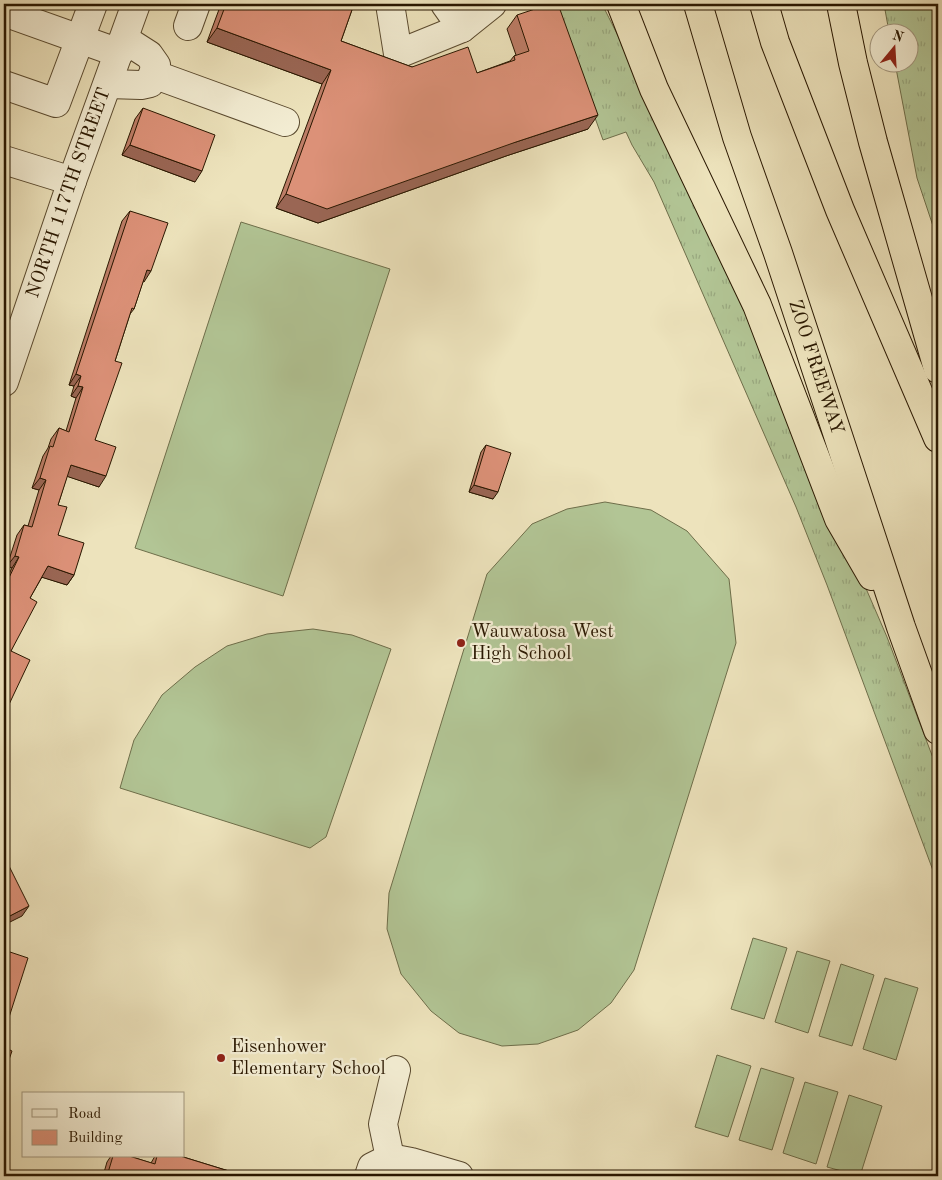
<svg xmlns="http://www.w3.org/2000/svg" width="942" height="1180" font-family="'Old Standard TT',serif">
	<defs>
		<pattern id="grass-tufts" width="24" height="20" patternUnits="userSpaceOnUse" patternTransform="scale(1.25)"><rect width="24" height="20" fill="#b2c595"/><path d="M3 7l-1-3M5 7V3M7 7l1-3M15 17l-1-3M17 17v-4M19 17l1-3" fill="none" stroke="#99a87f"/></pattern>
	</defs>
	<rect width="100%" height="100%" fill="#ede3bc"/>
	<filter id="stains"><feTurbulence type="fractalNoise" baseFrequency=".004" numOctaves="4"/><feColorMatrix values="0 0 0 0 .2 0 0 0 0 .09 0 0 0 0 .02 0 0 0 .5 -.17"/></filter>
	<radialGradient id="worn" r=".72"><stop offset=".6" stop-color="#630" stop-opacity="0"/><stop offset="1" stop-color="#630" stop-opacity=".3"/></radialGradient>
	<g fill="url(#grass-tufts)" stroke="#6e6e4a">
		<polygon points="554,4 602,4 679,157 887,637 938,771 938,884 827,585 796,507 654,182 632,145 626,132 603,140"/>
		<polygon points="884,4 938,4 938,241 917,178 895,63 910,62 910,32 889,32"/>
	</g>
	<g fill="#b2c595" stroke="#6e6e4a">
		<polygon points="241,222 390,269 283,596 135,548"/>
		<polygon points="605,502 651,510 687,531 729,579 736,643 634,970 611,1003 578,1030 538,1044 502,1046 459,1033 431,1011 401,974 387,929 389,893 487,574 532,524 567,509"/>
		<polygon points="313,629 352,635 391,649 326,837 310,848 120,788 134,740 162,695 195,667 227,646 267,634"/>
		<polygon points="753,938 787,948 764,1019 731,1009"/>
		<polygon points="797,951 830,961 808,1033 775,1022"/>
		<polygon points="841,964 874,975 852,1046 819,1036"/>
		<polygon points="885,978 918,988 896,1060 863,1049"/>
		<polygon points="717,1055 751,1066 728,1137 695,1127"/>
		<polygon points="761,1068 794,1078 772,1150 739,1140"/>
		<polygon points="805,1082 838,1092 816,1164 783,1153"/>
		<polygon points="849,1095 882,1106 860,1176 827,1167"/>
	</g>
	<g fill="none" stroke-linecap="round" stroke-linejoin="round">
		<defs>
			<g id="minor">
				<polyline points="390,4 398,54 462,28 492,4"/>
				<polyline points="445,4 462,28"/>
				<polyline points="4,12 119,53"/>
				<polyline points="188,26 196,4"/>
				<polyline points="153,74 285,122"/>
				<polyline points="108,84 141,85 150,83 156,65 149,55 124,39"/>
				<polyline points="4,85 56,103 93,4"/>
				<polyline points="4,160 72,181"/>
				<path id="s1" d="M 4,382 L 72,181 L 136,4"/>
				<polyline points="390,1158 383,1124 396,1070"/>
				<polyline points="369,1176 372,1167 390,1158 411,1162 459,1176"/>
			</g>
			<g id="highway">
				<polyline points="621,4 654,89 757,305 839,519 872,576"/>
				<path id="s2" d="M 698,4 L 737,137 L 778,253 L 901,627 L 938,730"/>
				<polyline points="764,4 775,42 840,210 938,438"/>
				<polyline points="841,4 853,63 873,142 938,369"/>
			</g>
		</defs>
		<use href="#minor" stroke="#5a4a2f" stroke-width="30"/>
		<use href="#highway" stroke="#291700" stroke-width="30"/>
		<use href="#minor" stroke="#f3edd3" stroke-width="28"/>
		<use href="#highway" stroke="#ede3bc" stroke-width="28"/>
	</g>
	<g fill="#bd7d67" stroke="#291700">
		<polygon points="221,4 354,4 341,41 412,67 477,73 510,61 514,56 516,55 507,29 517,15 588,129 506,156 318,223 276,208 322,84 207,42"/>
		<polygon points="143,108 195,182 122,155 135,119"/>
		<polygon points="130,211 144,282 143,281 134,309 130,314 115,361 95,440 99,487 67,476 58,505 58,535 74,575 67,585 42,577 30,598 11,651 4,715 4,584 12,568 7,566 17,535 24,525 28,526 39,490 32,488 43,456 48,448 51,439 59,428 66,431 76,398 71,396 74,386 69,385 122,221"/>
		<polygon points="486,445 493,499 469,492 481,452"/>
		<polygon points="111,1156 129,1156 151,1163 155,1156 180,1156 245,1176 103,1176 107,1162"/>
	</g>
	<g fill="#9a6654" stroke="#291700">
		<polygon points="217,28 331,70 322,84 207,42"/>
		<polygon points="598,115 588,129 506,156 318,223 276,208 286,194 516,142"/>
		<polygon points="130,145 202,171 195,182 122,155"/>
		<polygon points="147,270 151,271 144,282 139,280"/>
		<polygon points="76,374 81,376 74,386 69,385"/>
		<polygon points="78,386 83,387 76,398 71,396"/>
		<polygon points="71,465 106,476 99,487 63,475"/>
		<polygon points="40,478 46,480 39,490 32,488"/>
		<polygon points="474,485 498,492 493,499 469,492"/>
		<polygon points="15,556 19,557 12,568 7,566"/>
		<polygon points="48,566 74,575 67,585 41,577"/>
		<polygon points="29,906 22,916 4,925 4,919"/>
	</g>
	<g fill="#dc9178" stroke="#291700">
		<polygon points="226,4 354,4 341,41 412,67 468,47 477,73 515,60 514,56 529,51 517,15 550,4 558,4 598,115 516,142 327,209 286,194 331,70 217,28"/>
		<polygon points="143,108 215,135 202,171 130,145"/>
		<polygon points="130,211 168,223 151,271 147,270 134,309 132,308 115,361 122,363 95,440 116,447 106,476 71,465 58,505 67,507 58,535 84,543 74,575 48,566 30,598 37,602 11,651 30,660 4,715 4,588 19,557 15,556 24,525 32,527 46,480 40,478 50,446 53,447 59,428 69,432 83,387 78,386 81,376 76,374"/>
		<polygon points="486,445 511,453 498,492 474,485"/>
		<polygon points="4,856 29,906 4,919"/>
		<polygon points="4,950 28,958 4,1033"/>
		<polygon points="4,1047 12,1051 4,1074"/>
		<polygon points="113,1156 129,1156 155,1164 157,1156 180,1156 245,1176 107,1176"/>
	</g>
	<g fill="#8f2418" stroke="#f3edd3" stroke-width="2">
		<circle cx="461" cy="643" r="5"/>
		<circle cx="221" cy="1058" r="5"/>
	</g>
	<g text-anchor="middle" dominant-baseline="central" stroke-width="4.5" stroke-linejoin="round" paint-order="stroke">
		<g font-size="19" fill="#291700" stroke="#f3edd3">
			<text stroke="none"><textPath href="#s1" startOffset="200">NORTH 117TH STREET</textPath></text>
			<text stroke="none"><textPath href="#s2" startOffset="382">ZOO FREEWAY</textPath></text>
		</g>
		<g font-size="19" fill="#291700" stroke="#f3edd3" text-anchor="start">
			<text x="471" y="632">Wauwatosa West<tspan x="471" dy="22">High School</tspan></text>
			<text x="231" y="1047">Eisenhower<tspan x="231" dy="22">Elementary School</tspan></text>
		</g>
	</g>
	<rect width="942" height="1180" fill="none" stroke="#ede3bc" stroke-width="20"/>
	<rect x="5" y="5" width="932" height="1170" fill="none" stroke="#291700" stroke-width="2.5"/>
	<rect x="10" y="10" width="922" height="1160" fill="none" stroke="#291700"/>
	<rect x="22" y="1092" width="162" height="65" fill="#f3edd3" stroke="#a2977f"/>
	<rect x="32" y="1109" width="25" height="8" fill="#f3edd3" stroke="#a2977f"/>
	<text x="68" y="1118" font-size="15" fill="#291700">Road</text>
	<rect x="32" y="1130" width="25" height="15" fill="#dc9178" stroke="#a2977f"/>
	<text x="68" y="1142" font-size="15" fill="#291700">Building</text>
	<g transform="translate(894 48) rotate(18)"><circle r="24" fill="#f3edd3" stroke="#a2977f"/>
	<path d="M0-4L9 19L0 12L-9 19Z" fill="#8f2418"/>
	<text y="-8" font-size="14" font-weight="bold" text-anchor="middle" fill="#291700">N</text>
	</g>
	<rect width="100%" height="100%" filter="url(#stains)"/>
	<rect width="100%" height="100%" fill="url(#worn)"/>
</svg>
